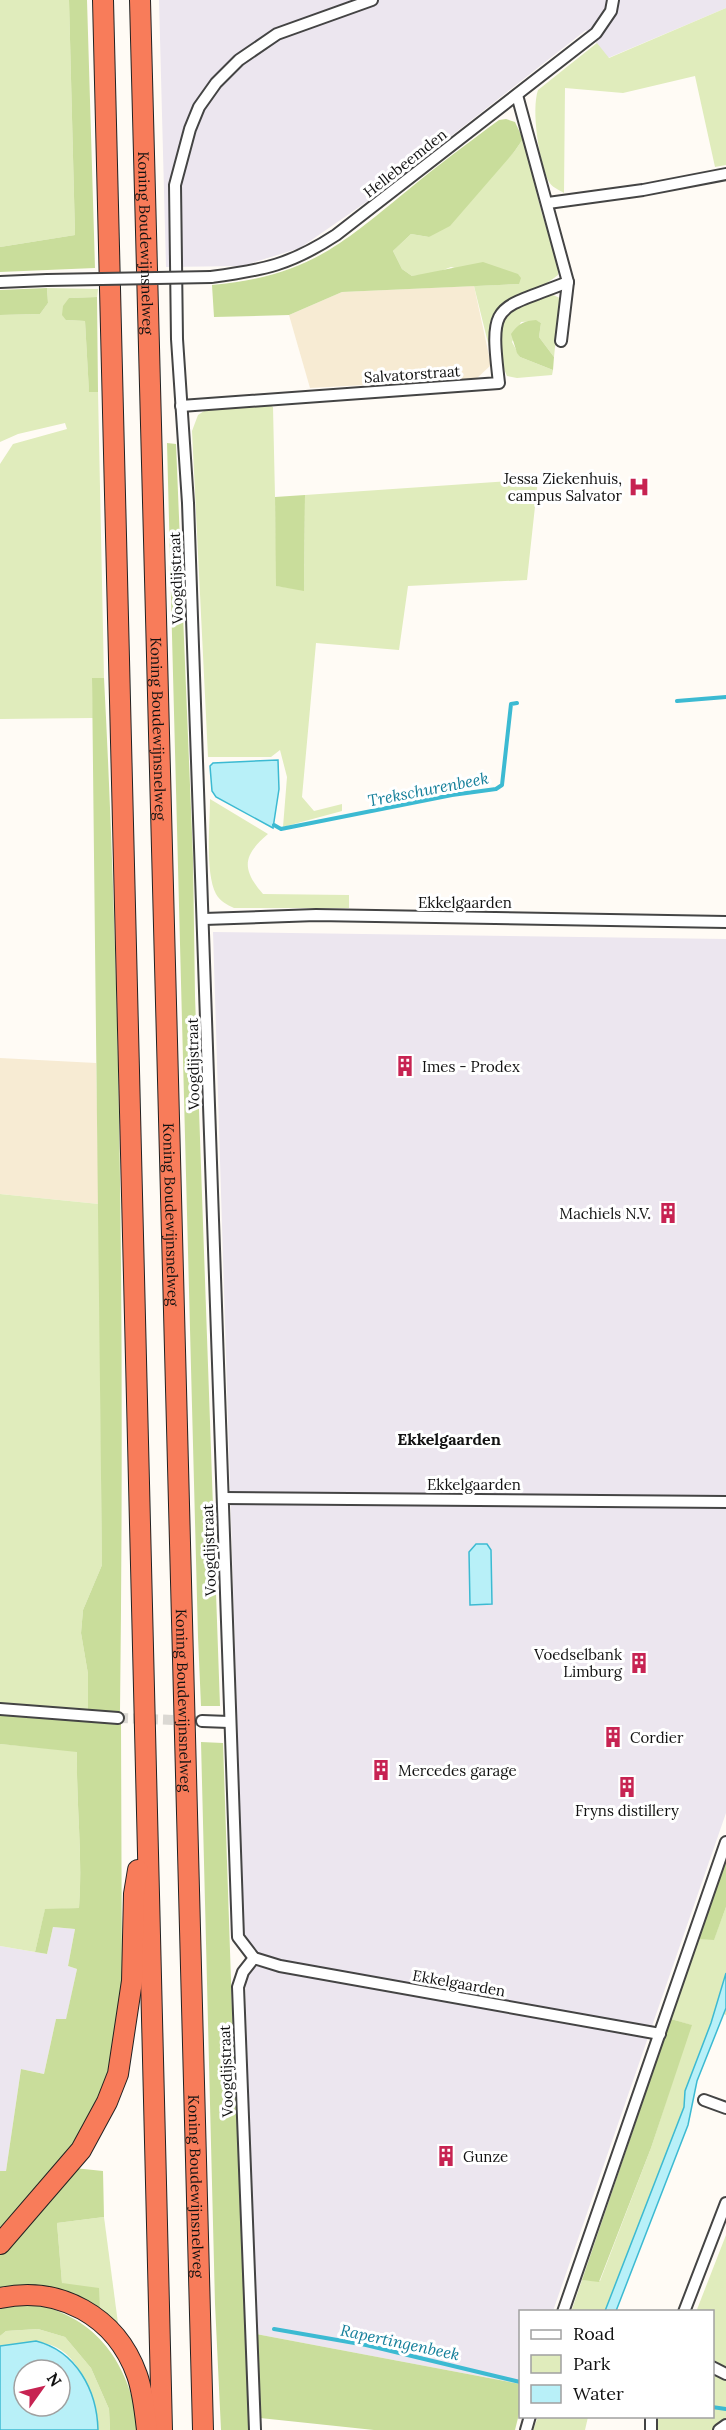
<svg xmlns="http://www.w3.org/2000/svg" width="726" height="2430" font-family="Lora,serif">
	<rect width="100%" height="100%" fill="#fffbf5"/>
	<g fill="#ece6ef">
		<polygon points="159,0 726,0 726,8 608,58 586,30 375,196 300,248 242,266 166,267"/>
		<polygon points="213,932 726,939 726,1813 553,2311 520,2312 520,2384 256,2334"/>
		<polygon points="53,1927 75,1929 68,1966 77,1969 66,2020 56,2019 44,2074 21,2069 6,2171 0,2171 0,1946 47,1954"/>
	</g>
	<g fill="#f7ebd3">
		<polygon points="474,286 491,365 476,379 310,388 289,315 342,292"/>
		<polygon points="0,1058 96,1063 99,1204 0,1194"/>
	</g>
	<g fill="#e0ecbc">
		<polygon points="0,0 69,0 75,235 0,247"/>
		<path d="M 726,8 L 726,165 L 715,167 L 695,76 L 623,93 L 565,88 L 564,193 C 559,190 552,187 549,182 C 539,162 531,110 538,90 L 597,43 L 609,58 Z"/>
		<path d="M 523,139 L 542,214 L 559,266 L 558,275 C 518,307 491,285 490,351 L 474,286 L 519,284 L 451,267 L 433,274 L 412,276 L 402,269 L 393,251 L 411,234 L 429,237 L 514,152 Z"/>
		<polygon points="47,288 98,289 97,297 69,298 66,320 85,321 89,391 98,392 104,678 92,679 93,718 0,719 0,464 13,444 67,429 65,423 18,434 0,442 0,315 40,314 48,303"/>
		<path d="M 553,295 L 560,298 L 554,357 L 539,337 L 541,323 L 537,321 L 521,322 L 512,342 L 520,357 L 553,370 L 552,375 L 517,378 L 507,376 C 502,365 500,355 499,343 C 497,305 523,304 553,295 Z"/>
		<polygon points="266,403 273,407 277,586 304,590 305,495 538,479 527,580 408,586 399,650 316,643 302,797 314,811 342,804 342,811 283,827 287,777 280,750 271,757 208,757 192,431 198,415 207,409"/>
		<path d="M 210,799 L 268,834 C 243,855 241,869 263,894 L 349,895 L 349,908 L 234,908 C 227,905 220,901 216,894 C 205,873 210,824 210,799 Z"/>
		<polygon points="0,1194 99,1204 102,1565 83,1610 81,1633 88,1674 88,1710 0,1703"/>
		<path d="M 0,1744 L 77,1751 C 76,1804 83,1856 79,1908 L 45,1910 L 35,1952 L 0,1946 Z"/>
		<polygon points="726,1907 726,2015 721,2013 675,2136 616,2311 571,2312 582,2280 600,2281 651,2148 691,2025 671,2019 699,1939 714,1939"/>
		<polygon points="104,2217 119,2331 62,2283 57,2223"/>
		<polygon points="726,2235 726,2368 713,2362 712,2312 696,2312"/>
		<path d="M 38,2329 L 65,2337 L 91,2368 L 109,2409 L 110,2430 L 98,2430 C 97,2403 80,2354 51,2345 C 40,2341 12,2346 0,2346 L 0,2336 L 6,2331 Z"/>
		<polygon points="713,2374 726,2381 726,2420 712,2430 656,2430 656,2417 712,2416"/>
		<polygon points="538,2417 538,2416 588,2417 585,2430 533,2430"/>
	</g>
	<g fill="#c9dd9b">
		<polygon points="69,0 87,0 95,268 0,272 0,247 75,235"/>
		<path d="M 506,119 L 515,122 L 523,139 L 514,152 L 450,226 L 429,237 L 411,234 L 393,251 L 402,269 L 412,276 L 483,262 L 518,274 L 521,278 L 519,284 L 342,292 L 289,315 L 214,317 L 212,285 C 307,276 338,247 408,190 C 438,165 468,143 499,120 Z"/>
		<polygon points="47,288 48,303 40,314 0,315 0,290"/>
		<polygon points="97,297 98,392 89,392 85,321 66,320 62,315 63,306 69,298"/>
		<path d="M 536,320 L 541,323 L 539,337 L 554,357 L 553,370 L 520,357 L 517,353 L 511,334 C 519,323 524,321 536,320 Z"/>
		<polygon points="167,443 176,444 193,858 195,996 220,1706 201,1706 198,1637"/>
		<polygon points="305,495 304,591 276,586 275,497"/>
		<path d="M 92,678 L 104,678 C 122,1023 124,1368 120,1712 L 88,1710 L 88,1674 L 81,1633 L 83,1610 L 102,1565 Z"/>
		<path d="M 0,1713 L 121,1723 L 122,2004 L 108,2070 L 102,2094 L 73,2148 L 0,2236 L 0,2171 L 6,2171 L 21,2069 L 44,2074 L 56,2019 L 66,2019 L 77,1969 L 68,1966 L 75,1929 L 53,1927 L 47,1954 L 35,1952 L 45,1909 L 79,1908 C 83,1856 76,1804 77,1752 L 0,1744 Z"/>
		<polygon points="201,1742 223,1743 232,2010 254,2430 221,2430 215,2304"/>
		<polygon points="726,1859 726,1907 714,1940 699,1939"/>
		<polygon points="671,2019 692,2025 651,2148 599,2282 582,2280"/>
		<polygon points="74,2168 103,2171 104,2217 57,2223 62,2283 99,2288 100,2312 0,2290 0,2253"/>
		<path d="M 39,2305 C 102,2321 130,2368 139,2430 L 110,2430 L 109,2409 L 91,2368 L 65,2337 L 38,2329 L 6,2331 L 0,2336 L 0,2309 L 8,2306 Z"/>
		<polygon points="256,2334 520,2384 520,2410 515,2430 374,2430 260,2418"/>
	</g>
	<g fill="#b8f0f8" stroke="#3cbad2" stroke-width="1.5" fill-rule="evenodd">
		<polygon points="278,760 279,789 273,828 216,797 212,791 210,766 213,763"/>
		<polygon points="476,1544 487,1544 491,1550 492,1604 470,1605 469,1552"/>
		<polygon points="726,1973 726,2008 697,2081 688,2125 616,2311 605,2311 684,2107 685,2091 711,2023"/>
		<path d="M 36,2341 C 76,2351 97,2390 98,2430 L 0,2430 L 0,2346 ZM 24,2370 L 60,2370 L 60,2406 L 24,2406 Z"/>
	</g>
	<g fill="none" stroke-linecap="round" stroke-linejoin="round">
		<g stroke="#3cbad2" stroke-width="4">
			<polyline points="677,701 726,697"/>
			<polyline points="274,825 281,829 452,795 496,789 502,785 511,704 517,703"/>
			<polyline points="274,2329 366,2345 520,2382"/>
			<polyline points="712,2407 726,2409"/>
		</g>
		<polyline stroke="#dbd8d3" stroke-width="10" stroke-dasharray="10 5" stroke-linecap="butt" points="118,1718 202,1721"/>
		<defs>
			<g id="minor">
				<polyline points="372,0 277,34 239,60 216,83 199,107 190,129 175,185 177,339 188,503 238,1937 254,1958 280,1966 660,2034"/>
				<polyline points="517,95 568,282 561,341"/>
				<polyline points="548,203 643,190 726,174"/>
				<path d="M 211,277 C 264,270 290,265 336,235 L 596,33 L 611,11 L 613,0"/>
				<polyline points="0,282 47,280"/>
				<path d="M 181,406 L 499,383 C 489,300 495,311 568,282"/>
				<polyline points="204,919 316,915 726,922"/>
				<polyline points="223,1498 726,1502"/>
				<polyline points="0,1709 118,1718"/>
				<polyline points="202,1721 229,1722"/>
				<polyline points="254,1958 243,1972 238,1987 255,2430"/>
				<polyline points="704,2100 726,2108"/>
				<polyline points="563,2312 726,1842"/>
				<polyline points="684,2312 726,2203"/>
				<polyline points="712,2367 726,2374"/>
				<polyline points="526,2430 530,2416"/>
				<polyline points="651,2430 651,2416"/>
				<polyline points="719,2430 726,2425"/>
			</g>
			<g id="motorway">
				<polyline points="103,0 162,2430"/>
				<path id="s1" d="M 140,0 L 203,2430"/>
				<polyline points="0,2244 81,2150 107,2102 118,2074 132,1981 134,1894 138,1870"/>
				<path d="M 0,2298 C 59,2285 116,2316 137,2375 C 143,2392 145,2412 147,2430"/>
			</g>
		</defs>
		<use href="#minor" stroke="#444" stroke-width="14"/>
		<use href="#motorway" stroke="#222" stroke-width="22"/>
		<use href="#minor" stroke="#fff" stroke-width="10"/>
		<use href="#motorway" stroke="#f87c5a" stroke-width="20"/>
		<defs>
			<polyline id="minor-bridge" points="47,280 211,277"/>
		</defs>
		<use href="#minor-bridge" stroke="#444" stroke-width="14" stroke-linecap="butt"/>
		<use href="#minor-bridge" stroke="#fff" stroke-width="10"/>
	</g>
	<defs>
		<symbol id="hospital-bare" viewBox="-9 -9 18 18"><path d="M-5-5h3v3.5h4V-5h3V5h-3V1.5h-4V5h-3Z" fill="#c72352" stroke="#fff" stroke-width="2.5" paint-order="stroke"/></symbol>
		<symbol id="building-bare" viewBox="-9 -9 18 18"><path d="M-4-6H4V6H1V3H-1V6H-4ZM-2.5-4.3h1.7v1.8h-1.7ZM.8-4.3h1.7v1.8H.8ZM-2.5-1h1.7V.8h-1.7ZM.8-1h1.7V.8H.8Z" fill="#c72352" stroke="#fff" stroke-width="2.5" paint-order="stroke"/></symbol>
	</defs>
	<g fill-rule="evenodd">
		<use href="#hospital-bare" x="624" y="472" width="30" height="30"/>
		<use href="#building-bare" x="390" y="1051" width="30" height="30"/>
		<use href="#building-bare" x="653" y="1198" width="30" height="30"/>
		<use href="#building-bare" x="624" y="1648" width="30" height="30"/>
		<use href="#building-bare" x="598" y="1722" width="30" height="30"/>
		<use href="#building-bare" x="366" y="1755" width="30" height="30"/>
		<use href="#building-bare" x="612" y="1772" width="30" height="30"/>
		<use href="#building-bare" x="431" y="2141" width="30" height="30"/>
	</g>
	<g text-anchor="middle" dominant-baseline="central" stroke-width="6" stroke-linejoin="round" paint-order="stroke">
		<g font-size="15" fill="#111" stroke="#fff">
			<text transform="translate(405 163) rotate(-38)">Hellebeemden</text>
			<text stroke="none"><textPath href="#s1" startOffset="243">Koning Boudewijnsnelweg</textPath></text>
			<text transform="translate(412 374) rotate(-4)">Salvatorstraat</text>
			<text transform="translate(176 578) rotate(-92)">Voogdijstraat</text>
			<text stroke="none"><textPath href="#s1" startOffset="729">Koning Boudewijnsnelweg</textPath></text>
			<text x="465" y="902">Ekkelgaarden</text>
			<text transform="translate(193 1064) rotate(-91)">Voogdijstraat</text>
			<text stroke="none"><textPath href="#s1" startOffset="1215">Koning Boudewijnsnelweg</textPath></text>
			<text x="474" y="1484">Ekkelgaarden</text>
			<text transform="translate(209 1550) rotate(-92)">Voogdijstraat</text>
			<text stroke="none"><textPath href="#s1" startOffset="1701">Koning Boudewijnsnelweg</textPath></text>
			<text transform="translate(459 1983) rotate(10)">Ekkelgaarden</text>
			<text transform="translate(226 2071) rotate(-92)">Voogdijstraat</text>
			<text stroke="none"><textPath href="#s1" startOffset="2187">Koning Boudewijnsnelweg</textPath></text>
		</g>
		<g font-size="15" fill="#111" stroke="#fff" text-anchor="start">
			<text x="622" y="478" text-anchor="end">Jessa Ziekenhuis,<tspan x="622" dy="17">campus Salvator</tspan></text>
			<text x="422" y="1066">Imes - Prodex</text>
			<text x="651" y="1213" text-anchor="end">Machiels N.V.</text>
			<text x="622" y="1654" text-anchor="end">Voedselbank<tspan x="622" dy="17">Limburg</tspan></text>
			<text x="630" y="1737">Cordier</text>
			<text x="398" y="1770">Mercedes garage</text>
			<text x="627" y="1810" text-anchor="middle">Fryns distillery</text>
			<text x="463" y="2156">Gunze</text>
		</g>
		<g font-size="16" font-style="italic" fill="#147f9a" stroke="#fff">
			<text transform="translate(428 789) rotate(-11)">Trekschurenbeek</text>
			<text transform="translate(400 2342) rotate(12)">Rapertingenbeek</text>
		</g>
		<g font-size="16" font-weight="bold" fill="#111" stroke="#fff">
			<text x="449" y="1439">Ekkelgaarden</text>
		</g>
	</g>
	<rect x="519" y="2310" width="195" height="108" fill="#ffffff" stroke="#a0a0a0" stroke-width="1.5"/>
	<rect x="531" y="2330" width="30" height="9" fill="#ffffff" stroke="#a0a0a0" stroke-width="1.5"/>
	<text x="573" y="2340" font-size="18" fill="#111111">Road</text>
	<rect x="531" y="2355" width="30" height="18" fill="#e0ecbc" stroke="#a0a0a0" stroke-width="1.5"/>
	<text x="573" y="2370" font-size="18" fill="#111111">Park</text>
	<rect x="531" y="2385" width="30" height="18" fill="#b8f0f8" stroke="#a0a0a0" stroke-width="1.5"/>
	<text x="573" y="2400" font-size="18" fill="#111111">Water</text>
	<g transform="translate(42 2388) rotate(56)"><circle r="28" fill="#ffffff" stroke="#a0a0a0" stroke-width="1.5"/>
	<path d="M0-4.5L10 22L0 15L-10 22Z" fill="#c72352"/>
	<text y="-9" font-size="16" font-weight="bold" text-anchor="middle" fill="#111111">N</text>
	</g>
</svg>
